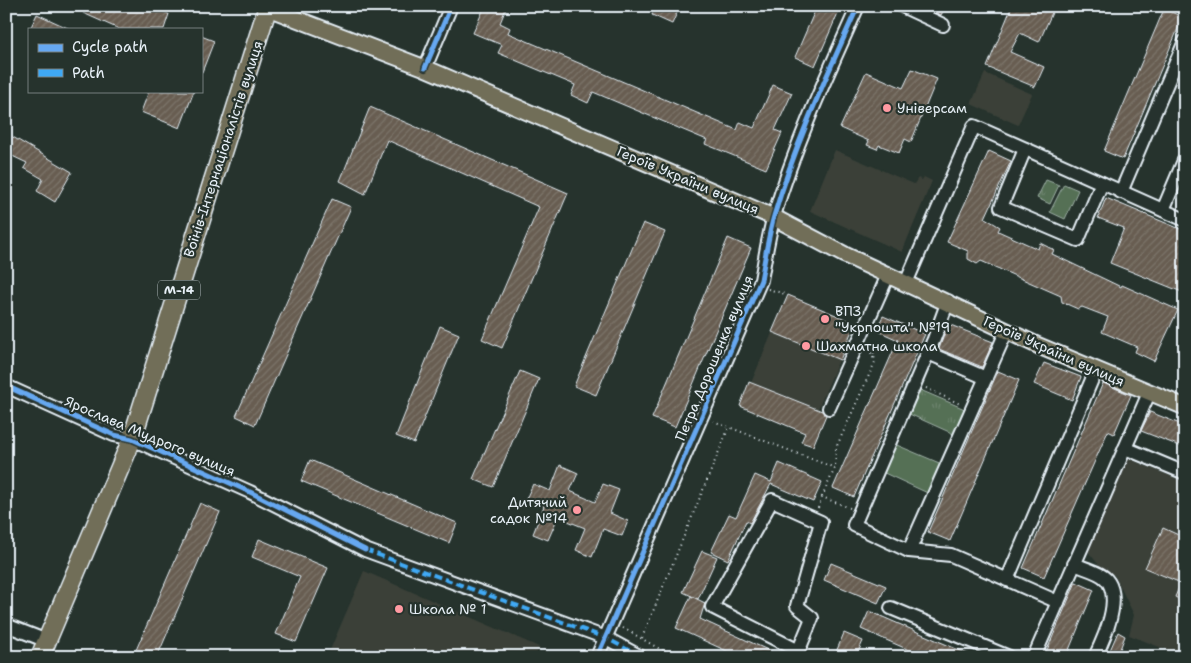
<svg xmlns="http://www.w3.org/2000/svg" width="1191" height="663" font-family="'Shantell Sans',sans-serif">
	<defs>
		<pattern id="park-tufts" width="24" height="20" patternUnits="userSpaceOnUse" patternTransform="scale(1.25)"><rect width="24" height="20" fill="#546f55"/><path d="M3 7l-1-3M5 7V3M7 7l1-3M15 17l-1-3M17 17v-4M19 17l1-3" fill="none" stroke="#6d846e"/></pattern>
		<pattern id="building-hatch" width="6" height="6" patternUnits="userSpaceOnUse" patternTransform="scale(1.25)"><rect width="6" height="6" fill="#675d51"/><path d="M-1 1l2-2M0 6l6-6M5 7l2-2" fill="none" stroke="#7d756b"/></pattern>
	</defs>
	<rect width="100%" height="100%" fill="#26332d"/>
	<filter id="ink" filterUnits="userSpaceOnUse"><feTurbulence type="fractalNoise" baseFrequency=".02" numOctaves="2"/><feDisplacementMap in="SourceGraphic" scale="10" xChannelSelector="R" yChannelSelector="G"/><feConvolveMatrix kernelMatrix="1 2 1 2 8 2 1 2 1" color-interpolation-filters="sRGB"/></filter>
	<g filter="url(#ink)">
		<g fill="#3a4038">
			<polygon points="985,73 1032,94 1018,125 971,104"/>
			<polygon points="835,150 914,184 918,178 922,180 924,177 932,181 902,252 810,211"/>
			<polygon points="788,295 855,323 818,409 751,383"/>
			<polygon points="1129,459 1185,482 1185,657 1129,635 1134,615 1115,576 1098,564 1086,549"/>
			<polygon points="364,571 539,647 535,657 327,657"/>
		</g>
		<g fill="url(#park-tufts)" stroke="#9eb0a6">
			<polygon points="1046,180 1059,185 1050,204 1037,198"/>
			<polygon points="918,389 967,410 956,435 907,413"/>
		</g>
		<g fill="#546f55" stroke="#9eb0a6">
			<polygon points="1064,184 1078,190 1065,219 1050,212"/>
			<polygon points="892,443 944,465 932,495 880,471"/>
		</g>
		<g fill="url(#building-hatch)" stroke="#e8f1f8">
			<polygon points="86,6 150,6 169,14 164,29 119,29 83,13"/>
			<polygon points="485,6 507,6 500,23 510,28 508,33 737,130 740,122 754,128 773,85 792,93 775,130 782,133 766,169 705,144 707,140 593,92 588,103 571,95 575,85 498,53 502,45 473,33"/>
			<polygon points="655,6 680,6 672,24 652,15"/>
			<polygon points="817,6 841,6 815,66 795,57"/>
			<polygon points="922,6 946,6 941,15"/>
			<polygon points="1012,6 1055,6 1039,42 1020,33 1010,52 1044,67 1035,87 987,67"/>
			<polygon points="1164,9 1183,17 1123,159 1104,151"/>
			<polygon points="37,14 70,29 30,29"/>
			<polygon points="201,36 214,41 202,72 201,72"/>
			<polygon points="912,69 937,79 911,142 905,139 899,153 879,145 877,149 867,145 869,141 840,128 866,72 903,88"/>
			<polygon points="149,91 194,91 180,128 141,112"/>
			<polygon points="370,107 568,193 502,348 482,339 539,207 387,140 365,194 340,181"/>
			<polygon points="6,133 72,172 55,202 37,191 43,179 24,168 27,163 6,153"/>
			<polygon points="989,151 1011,161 985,218 1000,227 998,231 1038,249 1040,243 1054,250 1052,254 1121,287 1122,285 1178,310 1154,361 1135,352 1137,347 1102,332 1108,317 1082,307 1078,309 1062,302 1061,296 981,261 977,264 968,259 968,251 947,242"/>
			<polygon points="1106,198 1185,231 1185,285 1182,292 1110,263 1124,228 1098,218"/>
			<polygon points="332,199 351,207 255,425 236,416"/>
			<polygon points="643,223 665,232 596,395 574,386"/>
			<polygon points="728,238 751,248 675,427 652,418"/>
			<polygon points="788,295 855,323 840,360 772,332"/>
			<polygon points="883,316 925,334 854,497 833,488 898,340 876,330"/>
			<polygon points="948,324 993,342 982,367 939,349"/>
			<polygon points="440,326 459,334 414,443 396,436"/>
			<polygon points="1044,363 1081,377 1072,400 1034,384"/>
			<polygon points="520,371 539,379 493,487 473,479"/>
			<polygon points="998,371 1019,380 950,541 928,532"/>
			<polygon points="749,382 822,411 826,415 813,446 801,442 805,433 740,406"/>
			<polygon points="1103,383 1131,395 1114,434 1108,431 1044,577 1023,568"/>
			<polygon points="1150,412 1185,426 1185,448 1141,431"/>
			<polygon points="310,460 457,523 449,543 301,481"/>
			<polygon points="779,463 822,482 813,502 771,484 750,523 746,521 728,560 711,552 729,514 736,517 755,475 771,482"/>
			<polygon points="560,465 578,473 570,491 595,502 603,484 619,490 610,513 628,521 622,536 603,529 592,557 576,550 585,528 558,517 548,540 533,534 544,506 526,499 533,484 550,491"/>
			<polygon points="200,503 220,512 157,657 133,657"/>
			<polygon points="1163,528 1185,538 1185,602 1175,597 1181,583 1145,568"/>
			<polygon points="259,539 328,568 296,642 276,634 300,577 252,557"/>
			<polygon points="702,551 717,557 698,599 683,592"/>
			<polygon points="831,563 886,586 878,603 824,580"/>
			<polygon points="1076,582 1094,590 1066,657 1044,657"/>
			<polygon points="691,596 705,603 700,619 783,657 740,657 676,628"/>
			<polygon points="869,611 975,657 925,657 861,629"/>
			<polygon points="1118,632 1125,636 1117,657 1107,657"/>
			<polygon points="844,633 863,641 856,657 834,657"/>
		</g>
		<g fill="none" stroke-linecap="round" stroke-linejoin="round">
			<defs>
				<g id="minor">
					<polyline points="902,6 943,25"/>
					<polyline points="425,68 451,6"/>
					<polyline points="1025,149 1001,207 1078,240 1102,183"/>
					<polyline points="1121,192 1185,41"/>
					<polyline points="1163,210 1185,158"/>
					<polyline points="906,283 974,126 1185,220"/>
					<polyline points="948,301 934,339 854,525 909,551 951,555 1058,602"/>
					<polyline points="928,353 986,378"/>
					<polyline points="6,386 114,435 132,439 250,492 365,550 606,638 641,657"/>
					<polyline points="829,408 888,275"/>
					<polyline points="1125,448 1185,473"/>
					<polyline points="909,551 1007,330"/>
					<path d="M 1074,564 C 1083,568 1100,572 1106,579 C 1123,598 1104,638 1095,657"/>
					<polyline points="1007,580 1096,370"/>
					<polyline points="891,608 1009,657"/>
					<polyline points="6,625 47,641"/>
					<path d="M 597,657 L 761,280 C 765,259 768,237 774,216 C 795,144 827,75 858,6"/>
					<polyline points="796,657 812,618 797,606 821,522 772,500 712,607 799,651"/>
					<polyline points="1034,657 1149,393"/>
				</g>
				<polyline id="major" points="268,8 425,68 773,217 845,255 1039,346 1185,407"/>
				<polyline id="highway" points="40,657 132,439 268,6"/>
			</defs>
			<use href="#minor" stroke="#e8f1f8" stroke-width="16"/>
			<use href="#major" stroke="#e8f1f8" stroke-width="19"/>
			<use href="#highway" stroke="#e8f1f8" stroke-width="21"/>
			<g stroke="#e8f1f8" stroke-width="2" stroke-dasharray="1 4" stroke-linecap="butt">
				<polyline points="768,289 785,294"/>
				<polyline points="869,348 874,360"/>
				<polyline points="926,388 960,404"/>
				<polyline points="713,421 835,468"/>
				<polyline points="818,508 822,498"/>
				<polyline points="850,508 822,497 835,468 836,448 875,362 872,340"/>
				<polyline points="623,628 674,657"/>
				<polyline points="642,638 729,427"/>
			</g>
			<use href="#minor" stroke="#26332d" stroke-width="12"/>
			<use href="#major" stroke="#716e59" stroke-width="15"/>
			<use href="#highway" stroke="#716e59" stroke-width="18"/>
			<polyline stroke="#3fa9f5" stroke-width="4" stroke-dasharray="8 4" stroke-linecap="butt" points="365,550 606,638 641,657"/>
			<defs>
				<g id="cycleway">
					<polyline points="425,68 451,6"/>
					<polyline points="6,386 114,435 132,439 250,492 365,550"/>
					<path d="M 597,657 L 761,280 C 765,259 768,237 774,216 C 795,144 827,75 858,6"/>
				</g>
			</defs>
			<use href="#cycleway" stroke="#26332d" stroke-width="8"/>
			<use href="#cycleway" stroke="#66a8f1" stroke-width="5"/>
		</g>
	</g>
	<g fill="#ff9aa2" stroke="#26332d" stroke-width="2">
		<circle cx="887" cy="108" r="5"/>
		<circle cx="825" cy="319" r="5"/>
		<circle cx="806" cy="346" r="5"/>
		<circle cx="577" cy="510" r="5"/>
		<circle cx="399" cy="609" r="5"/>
	</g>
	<g text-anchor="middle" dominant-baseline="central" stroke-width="4.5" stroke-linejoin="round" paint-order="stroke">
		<rect fill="#26332d" stroke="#aeb8bb" stroke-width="1" x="158" y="280.5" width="42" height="19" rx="4"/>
		<g font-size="12" font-weight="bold" fill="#e8f1f8">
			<text x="179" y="290">М-14</text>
		</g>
		<g font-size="14" fill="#e8f1f8" stroke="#26332d" text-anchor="start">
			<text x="897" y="108">Універсам</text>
			<text x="835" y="311">ВПЗ<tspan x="835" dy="16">"Укрпошта" №19</tspan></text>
			<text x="816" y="346">Шахматна школа</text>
			<text x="567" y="502" text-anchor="end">Дитячий<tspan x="567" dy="16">садок №14</tspan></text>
			<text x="409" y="609">Школа № 1</text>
		</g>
		<g font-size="14" fill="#e8f1f8" stroke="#26332d">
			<text transform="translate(223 149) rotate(-72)">Воїнів-Інтернаціоналістів вулиця</text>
			<text transform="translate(688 180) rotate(23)">Героїв України вулиця</text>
			<text transform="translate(1054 351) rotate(24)">Героїв України вулиця</text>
			<text transform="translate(714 358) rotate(-67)">Петра Дорошенка вулиця</text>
			<text transform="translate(150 436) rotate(23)">Ярослава Мудрого вулиця</text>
		</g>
	</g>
	<rect width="1191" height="663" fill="none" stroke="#26332d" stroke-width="25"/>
	<rect x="12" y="12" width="1166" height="638" fill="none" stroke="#e8f1f8" stroke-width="2" filter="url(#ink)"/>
	<rect x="28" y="28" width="175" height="65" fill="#26332d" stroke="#747f7e"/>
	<rect x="38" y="44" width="25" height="8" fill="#66a8f1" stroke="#747f7e"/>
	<text x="72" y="52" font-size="15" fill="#e8f1f8">Cycle path</text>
	<rect x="38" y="69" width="25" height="8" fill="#3fa9f5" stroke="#747f7e"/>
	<text x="72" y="78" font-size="15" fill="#e8f1f8">Path</text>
</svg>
